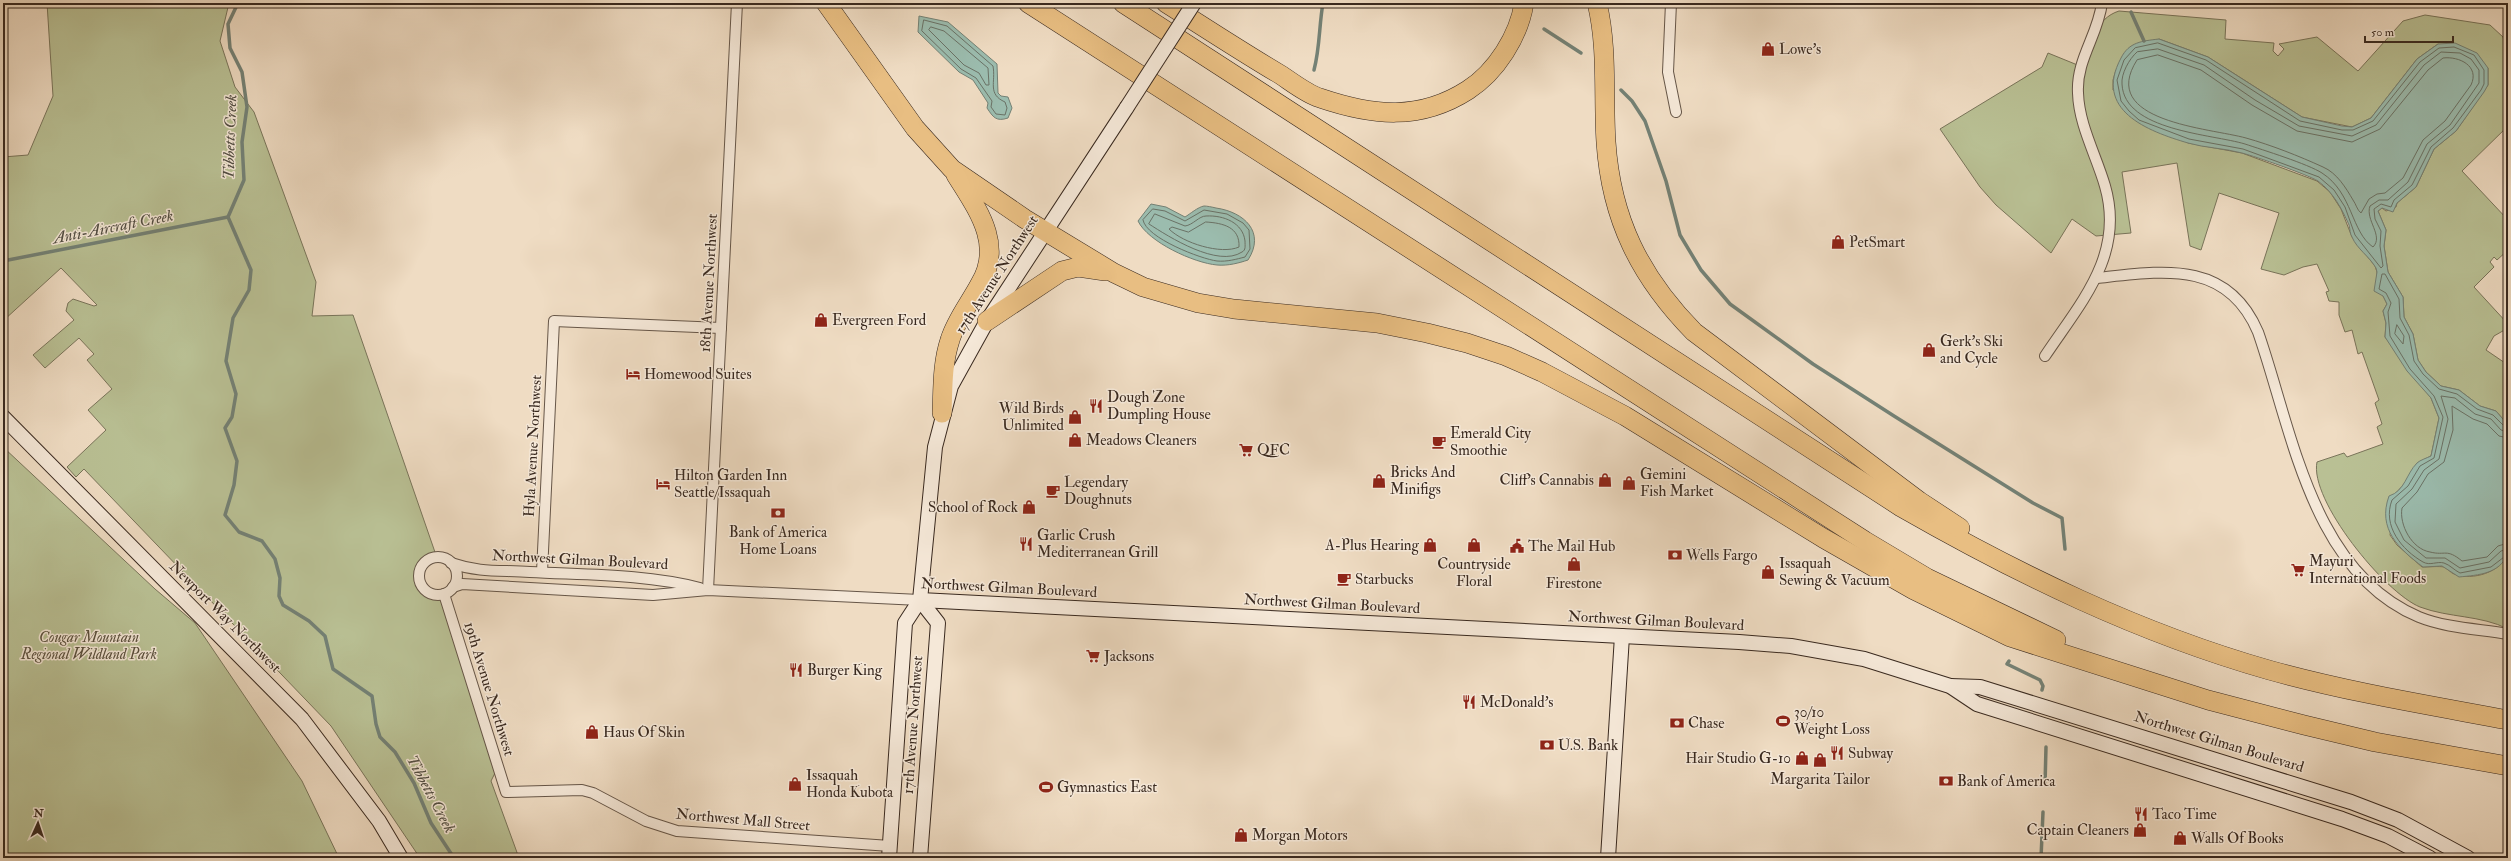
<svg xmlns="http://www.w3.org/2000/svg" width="2511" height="861" font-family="'IM FELL Double Pica',serif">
	<rect width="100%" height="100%" fill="#efdcc3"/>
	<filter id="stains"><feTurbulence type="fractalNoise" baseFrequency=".005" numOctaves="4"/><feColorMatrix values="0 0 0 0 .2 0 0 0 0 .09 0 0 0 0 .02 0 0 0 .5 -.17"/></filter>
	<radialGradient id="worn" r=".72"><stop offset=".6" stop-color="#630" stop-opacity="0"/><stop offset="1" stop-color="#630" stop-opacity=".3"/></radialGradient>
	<g fill="#b9c094" stroke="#79745a">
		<path d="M 47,3 L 229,3 L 220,41 L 235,87 L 254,112 L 316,282 L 312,316 L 353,315 L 437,558 C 425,560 417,569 420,582 L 429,593 L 440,595 L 498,767 L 491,781 L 519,858 L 420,858 L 331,726 L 84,469 L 76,477 L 67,467 L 106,430 L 88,410 L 112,389 L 87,360 L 94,354 L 79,338 L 45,368 L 33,355 L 74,320 L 66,311 L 68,303 L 73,299 L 94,306 L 97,305 L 61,268 L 4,320 L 3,318 L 3,157 L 28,155 L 53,96 Z"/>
		<path d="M 2119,11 L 2226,20 L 2225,39 L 2274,43 L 2273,51 L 2278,56 L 2284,49 L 2279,44 L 2317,37 L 2358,71 L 2403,21 L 2425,15 L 2490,25 L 2503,37 L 2508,56 L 2508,126 L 2462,171 L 2508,220 L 2508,250 L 2497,260 L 2494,257 L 2490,262 L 2494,267 L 2474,287 L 2508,324 L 2508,328 L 2494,336 L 2486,350 L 2508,365 L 2508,425 L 2496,411 L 2480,406 L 2459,390 L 2441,386 L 2426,372 L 2418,360 L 2413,334 L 2404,317 L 2403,297 L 2388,272 L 2384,246 L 2386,230 L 2378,211 L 2382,208 L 2386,211 L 2396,207 L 2397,203 L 2416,187 L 2434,149 L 2456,131 L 2488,85 L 2488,68 L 2438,44 L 2417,59 L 2371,118 L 2352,127 L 2302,117 L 2208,57 L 2159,39 L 2116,70 L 2113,80 L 2113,90 L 2188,143 L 2242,153 L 2317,181 L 2330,192 L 2341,209 L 2352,237 L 2375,266 L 2377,272 L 2377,283 L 2387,304 L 2383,311 L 2386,323 L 2385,337 L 2431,398 L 2439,418 L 2431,456 L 2417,463 L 2405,483 L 2395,494 L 2390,535 L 2397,545 L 2422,567 C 2429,567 2439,566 2444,567 C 2448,569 2451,573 2454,574 C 2474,581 2500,572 2508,554 L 2508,629 C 2481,615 2449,618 2420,607 C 2385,593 2309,500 2317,462 L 2344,453 L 2347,457 L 2383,444 L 2377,427 L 2382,424 L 2375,403 L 2379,400 L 2362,352 L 2358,354 L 2352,330 L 2345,332 L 2339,315 L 2339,302 L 2329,301 L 2326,292 L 2329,291 L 2317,264 L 2303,267 L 2284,275 L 2261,269 L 2279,213 L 2219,193 L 2201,250 L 2190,246 L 2177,163 L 2122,172 L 2131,233 L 2096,236 L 2072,219 L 2051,253 L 1996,205 L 1980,187 L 1940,129 L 2042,67 L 2048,53 L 2080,66 C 2088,46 2096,18 2119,11 Z"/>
		<polygon points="3,447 155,589 195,623 302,781 339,858 3,858"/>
	</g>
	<g fill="#9bbcae" stroke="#748175">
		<path d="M 919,16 L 948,22 L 997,64 L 998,93 L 1001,96 L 1008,97 L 1012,108 L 1008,118 C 996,122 993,117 987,108 L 988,103 L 973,80 L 959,72 L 918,32 Z"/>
		<path d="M 2159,39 L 2208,57 L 2302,117 L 2342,126 L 2352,127 L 2371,118 L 2417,59 L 2438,44 L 2455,43 L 2477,53 L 2488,68 L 2488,85 L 2484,92 L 2456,131 L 2434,149 L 2416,187 L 2397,203 L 2393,212 L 2382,208 L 2378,211 L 2386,230 L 2384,246 L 2388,272 L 2403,297 L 2404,317 L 2413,334 L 2418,360 L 2426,372 L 2441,386 L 2459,390 L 2480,406 L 2496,411 L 2508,425 L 2508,554 C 2499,574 2479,575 2459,577 L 2442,566 L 2423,567 C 2399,549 2377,529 2389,496 C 2405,491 2406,474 2417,463 C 2420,460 2427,458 2431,456 L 2439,418 L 2431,398 L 2407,371 L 2385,337 L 2386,323 L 2383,311 L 2387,304 L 2383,296 L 2374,291 L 2377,272 L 2376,268 C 2369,256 2357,249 2352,237 C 2350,234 2350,229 2349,225 C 2342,209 2333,192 2318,181 C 2306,174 2257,157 2242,153 C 2224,148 2205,148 2188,143 C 2147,131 2093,110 2121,58 C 2129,42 2142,41 2159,39 Z"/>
		<path d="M 1151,204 L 1166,207 L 1185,217 C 1190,214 1198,207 1204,206 C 1207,206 1212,207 1216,208 C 1244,212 1266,232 1248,260 C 1239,263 1228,266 1217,265 C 1194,263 1148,242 1138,221 Z"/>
	</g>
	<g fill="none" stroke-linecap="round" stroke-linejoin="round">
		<g stroke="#6a7266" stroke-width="1">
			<path d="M 924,20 L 947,26 L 993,66 C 996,82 987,94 1005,102 L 1007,108 L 1005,115 L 996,114 L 991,107 L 992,101 L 976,78 L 961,69 L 922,31 Z"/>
			<polygon points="931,27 944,31 988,68 989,85 986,85 979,73 964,65 929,30"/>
			<polygon points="2158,43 2206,60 2300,121 2342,130 2353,130 2373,121 2420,62 2439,48 2454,47 2474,55 2484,70 2484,84 2481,90 2453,128 2431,147 2412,185 2394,200 2391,207 2381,204 2374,209 2375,219 2381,231 2380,246 2383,266 2381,268 2355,235 2345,207 2334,190 2319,177 2243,149 2189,139 2139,120 2129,111 2121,101 2117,80 2124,60 2135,48"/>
			<path d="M 2158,49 L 2204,65 L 2255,100 L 2299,126 L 2352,136 L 2376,125 L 2424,65 L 2441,52 L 2460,53 L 2471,59 L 2479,70 L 2479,83 L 2450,125 L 2427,144 L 2408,182 L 2388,200 L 2379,200 L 2370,206 C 2365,220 2384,236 2373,247 C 2351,232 2353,193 2322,173 C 2308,164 2263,150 2245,144 C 2212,134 2124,131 2122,84 C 2121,74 2129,59 2137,52 Z"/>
			<path d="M 2158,55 L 2201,70 L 2252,105 L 2297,131 L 2352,142 L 2380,129 L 2428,70 L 2443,58 C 2459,56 2480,66 2471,85 L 2445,121 L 2423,140 L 2403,178 L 2385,193 L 2377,194 L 2369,199 L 2361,213 C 2357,210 2356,204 2353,200 C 2346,188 2337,173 2323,167 C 2299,156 2271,145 2246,138 C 2210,128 2097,122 2137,60 Z"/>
			<path d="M 1153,209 L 1165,211 L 1185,221 L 1204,210 L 1227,214 L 1243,223 L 1249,230 L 1250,249 L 1245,257 C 1237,259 1227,262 1217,261 C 1201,259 1146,238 1143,220 Z"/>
			<path d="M 1155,214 L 1185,226 C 1193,225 1199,216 1206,216 C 1224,215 1243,223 1245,241 C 1245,246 1246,250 1242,252 C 1218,268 1169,237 1149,224 Z"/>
			<path d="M 1206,222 C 1223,223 1240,227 1239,247 C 1221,255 1183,243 1169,229 L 1172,227 L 1188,232 Z"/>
			<polygon points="2397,325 2404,336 2403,344 2395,334"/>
			<path d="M 2508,427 L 2504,426 L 2493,415 L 2477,409 L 2457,394 L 2439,389 L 2423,374 L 2414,361 L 2409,335 L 2400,318 L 2399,299 L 2385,274 L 2382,274 L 2379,289 L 2386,293 L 2391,303 L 2388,312 L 2390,336 L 2410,369 L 2434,396 L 2443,417 L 2434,458 L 2420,466 L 2408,486 L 2392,500 C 2382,526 2402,550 2423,562 C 2430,566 2437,561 2444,563 C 2450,565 2454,570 2460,573 L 2491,567 L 2508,554"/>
			<polyline points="2508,432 2501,430 2491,419 2475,414 2455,398 2441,396 2448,419 2439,459 2424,470 2412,489 2396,504 2395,522 2404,540 2426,558 2445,558 2460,568 2489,562 2501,551 2508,549"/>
			<path d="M 2508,438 L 2499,436 L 2487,424 L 2473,419 L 2452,406 L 2453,430 L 2444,462 L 2428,474 L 2417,492 L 2402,508 C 2399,525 2412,549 2430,552 C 2446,556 2446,548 2462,561 L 2487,557 L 2498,546 L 2508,543"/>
		</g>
		<g stroke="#748175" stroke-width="3.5">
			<polyline points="238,3 228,24 230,48 242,72 247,107 242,142 244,180 228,217 251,270 249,290 233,318 226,361 236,394 232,417 225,428 237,461 234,485 225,515 239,532 262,541 275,559 280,578 279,596 283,605 309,621 325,636 333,669 372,696 376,724 380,737 395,752 414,783 431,823 454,858"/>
			<polyline points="1506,3 1508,5"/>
			<polyline points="2131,12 2144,41"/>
			<polyline points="1544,29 1581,53"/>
			<path d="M 1314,70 C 1320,48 1319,25 1323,3"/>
			<polyline points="1621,90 1632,101 1645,121 1666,181 1680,235 1701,270 1730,304 1813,364 1894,416 2033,503 2062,518 2065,549"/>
			<polyline points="3,261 228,217"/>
			<polyline points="2009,661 2007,664 2040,680 2043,686 2042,690"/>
			<polyline points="2045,785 2046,747"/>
			<polyline points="2041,858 2043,812"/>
		</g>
		<defs>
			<g id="street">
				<polyline points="1671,3 1668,72 1676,112"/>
				<path d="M 2097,278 C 2162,271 2227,259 2258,332 C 2292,429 2311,572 2419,617 C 2446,628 2479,629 2508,634"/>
				<path d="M 2045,356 C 2081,302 2125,255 2105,186 C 2096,155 2079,125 2078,93 C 2076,60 2098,35 2102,3"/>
				<circle cx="438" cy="576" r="19"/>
				<path d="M 451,563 C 480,573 501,570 530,572 C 586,575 645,574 700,588"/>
				<polyline points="542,572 554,321 721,328"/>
				<polyline points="453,587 462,584 653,595 708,590 920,600"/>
				<polyline points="708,590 737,3"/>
				<polyline points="444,594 506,792 582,790 593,793 646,821 677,831 890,846"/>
			</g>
			<g id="secondary">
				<polyline points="3,417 302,719 379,821 401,858"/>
				<polyline points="920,600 1739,642 1791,646 1864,659 1950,686 1977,704 2342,819 2388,836 2430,858"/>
				<polyline points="920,600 938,623 920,858"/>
				<polyline points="1950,686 1980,687 2351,802 2398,820 2468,858"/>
				<polyline points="889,858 905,623 920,600 935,447 951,386 987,321 1127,107"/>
				<polyline points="1608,858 1622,636"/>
			</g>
			<g id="highway">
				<polyline points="826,3 915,128 952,169 1025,219 1114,273 1143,287 1198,303 1234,309 1377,323 1427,333 1467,343 1506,356 1542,372 1625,416 1823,538 1914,590 2010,637 2208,700 2304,725 2375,742 2508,766"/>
				<polyline points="1028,3 1865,541 1927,578 2056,640"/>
				<path d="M 1123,3 L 1901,507 C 2018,574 2139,633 2269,670 C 2348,692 2428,705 2508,720"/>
				<path d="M 1166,3 C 1204,27 1242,52 1281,75 C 1293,83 1307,94 1320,98 C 1373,116 1420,121 1468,90 C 1496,72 1519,36 1524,3"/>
				<path d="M 1597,3 C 1608,48 1603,96 1606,142 C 1611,219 1640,277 1694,332 L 1919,501 L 1960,528"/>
				<polyline points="987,321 1062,271 1078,267 1105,271"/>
				<path d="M 942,413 C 943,389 942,364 950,340 C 956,320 970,303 980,284 C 1004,244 977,209 956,175"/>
			</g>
		</defs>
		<use href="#street" stroke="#665648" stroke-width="12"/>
		<use href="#secondary" stroke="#39291f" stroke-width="16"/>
		<use href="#highway" stroke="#39291f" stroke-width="20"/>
		<use href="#street" stroke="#f5e8d8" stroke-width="10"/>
		<use href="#secondary" stroke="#f5e8d8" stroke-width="14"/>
		<use href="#highway" stroke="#e8be82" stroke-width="19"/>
		<defs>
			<polyline id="secondary-bridge" points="1127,107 1194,3"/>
		</defs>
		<use href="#secondary-bridge" stroke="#39291f" stroke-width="16" stroke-linecap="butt"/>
		<use href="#secondary-bridge" stroke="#f5e8d8" stroke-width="14"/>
	</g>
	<defs>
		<symbol id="shop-bare" viewBox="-9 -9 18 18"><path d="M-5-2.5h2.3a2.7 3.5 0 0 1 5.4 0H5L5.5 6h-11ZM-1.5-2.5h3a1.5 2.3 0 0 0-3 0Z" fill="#8f2418" stroke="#f5e8d8" stroke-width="2.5" paint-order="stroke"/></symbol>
		<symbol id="hotel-bare" viewBox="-9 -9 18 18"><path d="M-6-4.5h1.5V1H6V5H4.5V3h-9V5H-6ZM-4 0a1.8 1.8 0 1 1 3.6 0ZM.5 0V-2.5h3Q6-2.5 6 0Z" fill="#8f2418" stroke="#f5e8d8" stroke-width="2.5" paint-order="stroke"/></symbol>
		<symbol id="restaurant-bare" viewBox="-9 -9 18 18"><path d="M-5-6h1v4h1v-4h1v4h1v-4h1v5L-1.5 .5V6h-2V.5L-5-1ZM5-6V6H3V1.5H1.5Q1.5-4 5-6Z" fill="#8f2418" stroke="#f5e8d8" stroke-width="2.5" paint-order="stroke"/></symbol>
		<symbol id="cafe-bare" viewBox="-9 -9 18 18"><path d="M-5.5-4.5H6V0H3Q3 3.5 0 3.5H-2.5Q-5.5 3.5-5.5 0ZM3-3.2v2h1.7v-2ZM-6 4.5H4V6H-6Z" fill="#8f2418" stroke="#f5e8d8" stroke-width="2.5" paint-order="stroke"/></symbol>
		<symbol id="supermarket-bare" viewBox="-9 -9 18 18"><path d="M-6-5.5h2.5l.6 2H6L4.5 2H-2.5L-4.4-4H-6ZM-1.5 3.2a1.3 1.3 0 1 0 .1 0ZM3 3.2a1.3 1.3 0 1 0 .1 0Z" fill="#8f2418" stroke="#f5e8d8" stroke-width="2.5" paint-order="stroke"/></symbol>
		<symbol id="bank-bare" viewBox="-9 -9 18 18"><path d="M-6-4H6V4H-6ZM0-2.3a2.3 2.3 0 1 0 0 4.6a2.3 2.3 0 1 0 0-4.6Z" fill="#8f2418" stroke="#f5e8d8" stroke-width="2.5" paint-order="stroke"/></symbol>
		<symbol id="civic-bare" viewBox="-9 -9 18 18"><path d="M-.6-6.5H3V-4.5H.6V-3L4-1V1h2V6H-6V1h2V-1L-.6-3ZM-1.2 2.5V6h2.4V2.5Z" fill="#8f2418" stroke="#f5e8d8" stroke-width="2.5" paint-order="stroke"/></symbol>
		<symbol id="stadium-bare" viewBox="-9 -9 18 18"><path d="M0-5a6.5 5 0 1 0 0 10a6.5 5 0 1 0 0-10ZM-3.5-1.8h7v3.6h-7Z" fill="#8f2418" stroke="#f5e8d8" stroke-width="2.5" paint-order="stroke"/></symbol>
	</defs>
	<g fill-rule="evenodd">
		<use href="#shop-bare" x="1758" y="39" width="20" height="20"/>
		<use href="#shop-bare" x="1828" y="232" width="20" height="20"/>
		<use href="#shop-bare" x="811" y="310" width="20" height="20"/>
		<use href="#shop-bare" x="1919" y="340" width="20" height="20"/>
		<use href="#hotel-bare" x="623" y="364" width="20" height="20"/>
		<use href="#restaurant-bare" x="1086" y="396" width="20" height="20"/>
		<use href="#shop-bare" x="1065" y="407" width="20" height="20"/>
		<use href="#shop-bare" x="1065" y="430" width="20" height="20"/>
		<use href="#cafe-bare" x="1429" y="432" width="20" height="20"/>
		<use href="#supermarket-bare" x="1236" y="440" width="20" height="20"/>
		<use href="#shop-bare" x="1595" y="470" width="20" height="20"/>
		<use href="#shop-bare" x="1369" y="471" width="20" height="20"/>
		<use href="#shop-bare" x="1619" y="473" width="20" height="20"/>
		<use href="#hotel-bare" x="653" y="474" width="20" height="20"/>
		<use href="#cafe-bare" x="1043" y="481" width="20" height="20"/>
		<use href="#shop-bare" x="1019" y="497" width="20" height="20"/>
		<use href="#bank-bare" x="768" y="503" width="20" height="20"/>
		<use href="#restaurant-bare" x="1016" y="534" width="20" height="20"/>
		<use href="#shop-bare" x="1420" y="535" width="20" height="20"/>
		<use href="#shop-bare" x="1464" y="535" width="20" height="20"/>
		<use href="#civic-bare" x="1507" y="536" width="20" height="20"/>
		<use href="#bank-bare" x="1665" y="545" width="20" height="20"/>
		<use href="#shop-bare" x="1564" y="554" width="20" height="20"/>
		<use href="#supermarket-bare" x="2288" y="560" width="20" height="20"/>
		<use href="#shop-bare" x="1758" y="562" width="20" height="20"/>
		<use href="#cafe-bare" x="1334" y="569" width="20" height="20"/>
		<use href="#supermarket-bare" x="1083" y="646" width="20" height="20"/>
		<use href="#restaurant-bare" x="786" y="660" width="20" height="20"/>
		<use href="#restaurant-bare" x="1459" y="692" width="20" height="20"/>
		<use href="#stadium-bare" x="1773" y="711" width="20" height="20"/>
		<use href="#bank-bare" x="1667" y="713" width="20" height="20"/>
		<use href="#shop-bare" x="582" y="722" width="20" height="20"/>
		<use href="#bank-bare" x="1537" y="735" width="20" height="20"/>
		<use href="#restaurant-bare" x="1827" y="743" width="20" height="20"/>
		<use href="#shop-bare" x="1792" y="748" width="20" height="20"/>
		<use href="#shop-bare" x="1810" y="750" width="20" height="20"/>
		<use href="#bank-bare" x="1936" y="771" width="20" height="20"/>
		<use href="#shop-bare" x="785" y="774" width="20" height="20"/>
		<use href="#stadium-bare" x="1036" y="777" width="20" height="20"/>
		<use href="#restaurant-bare" x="2131" y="804" width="20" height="20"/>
		<use href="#shop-bare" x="2130" y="820" width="20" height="20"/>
		<use href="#shop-bare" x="1231" y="825" width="20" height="20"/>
		<use href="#shop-bare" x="2170" y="828" width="20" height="20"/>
	</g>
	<g text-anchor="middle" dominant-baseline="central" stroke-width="3" stroke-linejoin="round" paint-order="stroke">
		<g font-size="15" fill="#39291f" stroke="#f5e8d8" text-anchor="start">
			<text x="1779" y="49">Lowe's</text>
			<text x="1849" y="242">PetSmart</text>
			<text x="832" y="320">Evergreen Ford</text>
			<text x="1940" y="341">Gerk's Ski<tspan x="1940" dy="17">and Cycle</tspan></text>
			<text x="644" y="374">Homewood Suites</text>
			<text x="1107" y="397">Dough Zone<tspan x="1107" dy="17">Dumpling House</tspan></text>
			<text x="1064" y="408" text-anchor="end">Wild Birds<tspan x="1064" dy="17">Unlimited</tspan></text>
			<text x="1450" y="433">Emerald City<tspan x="1450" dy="17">Smoothie</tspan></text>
			<text x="1086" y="440">Meadows Cleaners</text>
			<text x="1257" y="450">QFC</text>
			<text x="1390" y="472">Bricks And<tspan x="1390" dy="17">Minifigs</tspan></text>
			<text x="1640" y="474">Gemini<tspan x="1640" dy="17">Fish Market</tspan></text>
			<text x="674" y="475">Hilton Garden Inn<tspan x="674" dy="17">Seattle/Issaquah</tspan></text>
			<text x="1594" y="480" text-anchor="end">Cliff’s Cannabis</text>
			<text x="1064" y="482">Legendary<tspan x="1064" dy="17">Doughnuts</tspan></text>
			<text x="1018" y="507" text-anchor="end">School of Rock</text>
			<text x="778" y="532" text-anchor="middle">Bank of America<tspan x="778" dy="17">Home Loans</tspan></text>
			<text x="1037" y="535">Garlic Crush<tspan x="1037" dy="17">Mediterranean Grill</tspan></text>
			<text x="1419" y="545" text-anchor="end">A-Plus Hearing</text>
			<text x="1528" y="546">The Mail Hub</text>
			<text x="1686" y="555">Wells Fargo</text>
			<text x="2309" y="561">Mayuri<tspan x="2309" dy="17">International Foods</tspan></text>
			<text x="1779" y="563">Issaquah<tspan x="1779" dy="17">Sewing &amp; Vacuum</tspan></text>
			<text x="1474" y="564" text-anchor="middle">Countryside<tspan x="1474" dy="17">Floral</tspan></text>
			<text x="1355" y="579">Starbucks</text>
			<text x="1574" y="583" text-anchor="middle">Firestone</text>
			<text x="1104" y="656">Jacksons</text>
			<text x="807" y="670">Burger King</text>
			<text x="1480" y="702">McDonald's</text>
			<text x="1794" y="712">30/10<tspan x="1794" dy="17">Weight Loss</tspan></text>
			<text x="1688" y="723">Chase</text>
			<text x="603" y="732">Haus Of Skin</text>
			<text x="1558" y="745">U.S. Bank</text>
			<text x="1848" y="753">Subway</text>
			<text x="1791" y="758" text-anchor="end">Hair Studio G-10</text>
			<text x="806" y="775">Issaquah<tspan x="806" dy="17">Honda Kubota</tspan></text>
			<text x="1820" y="779" text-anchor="middle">Margarita Tailor</text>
			<text x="1957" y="781">Bank of America</text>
			<text x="1057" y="787">Gymnastics East</text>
			<text x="2152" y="814">Taco Time</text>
			<text x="2129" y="830" text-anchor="end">Captain Cleaners</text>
			<text x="1252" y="835">Morgan Motors</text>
			<text x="2191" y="838">Walls Of Books</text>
		</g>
		<g font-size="15" fill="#39291f" stroke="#f5e8d8">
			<text transform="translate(997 275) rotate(-57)">17th Avenue Northwest</text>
			<text transform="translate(709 283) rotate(-87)">18th Avenue Northwest</text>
			<text transform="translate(533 446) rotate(-87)">Hyla Avenue Northwest</text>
			<text transform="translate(580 560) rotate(3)">Northwest Gilman Boulevard</text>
			<text transform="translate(1009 588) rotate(3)">Northwest Gilman Boulevard</text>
			<text transform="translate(1332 604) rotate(3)">Northwest Gilman Boulevard</text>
			<text transform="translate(225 617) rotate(45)">Newport Way Northwest</text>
			<text transform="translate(1656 621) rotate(3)">Northwest Gilman Boulevard</text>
			<text transform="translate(489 689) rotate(73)">19th Avenue Northwest</text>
			<text transform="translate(913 725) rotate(-86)">17th Avenue Northwest</text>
			<text transform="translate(2219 742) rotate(17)">Northwest Gilman Boulevard</text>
			<text transform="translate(743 820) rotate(5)">Northwest Mall Street</text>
		</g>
		<g font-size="15" font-style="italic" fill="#594f3c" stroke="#f5e8d8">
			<text x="89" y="637">Cougar Mountain<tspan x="89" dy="17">Regional Wildland Park</tspan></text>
		</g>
		<g font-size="16" font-style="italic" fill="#524e43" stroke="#f5e8d8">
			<text transform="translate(230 137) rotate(-88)">Tibbetts Creek</text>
			<text transform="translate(113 227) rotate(-11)">Anti-Aircraft Creek</text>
			<text transform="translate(431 794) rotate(62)">Tibbetts Creek</text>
		</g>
	</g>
	<rect width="2511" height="861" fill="none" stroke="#efdcc3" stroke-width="16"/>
	<rect x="4" y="4" width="2503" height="853" fill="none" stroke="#39291f" stroke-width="2"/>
	<rect x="8" y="8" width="2495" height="845" fill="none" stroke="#39291f"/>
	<g transform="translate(38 823) rotate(3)" stroke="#f5e8d8" stroke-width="3" paint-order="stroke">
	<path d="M0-3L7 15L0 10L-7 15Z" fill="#39291f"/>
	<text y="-6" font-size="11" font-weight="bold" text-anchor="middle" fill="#39291f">N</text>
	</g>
	<path d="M2365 36v6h88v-6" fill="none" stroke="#39291f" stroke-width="2"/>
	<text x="2371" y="36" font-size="12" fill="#39291f" stroke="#f5e8d8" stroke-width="3" paint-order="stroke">50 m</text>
	<rect width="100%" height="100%" filter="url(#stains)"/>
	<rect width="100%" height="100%" fill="url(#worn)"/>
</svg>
